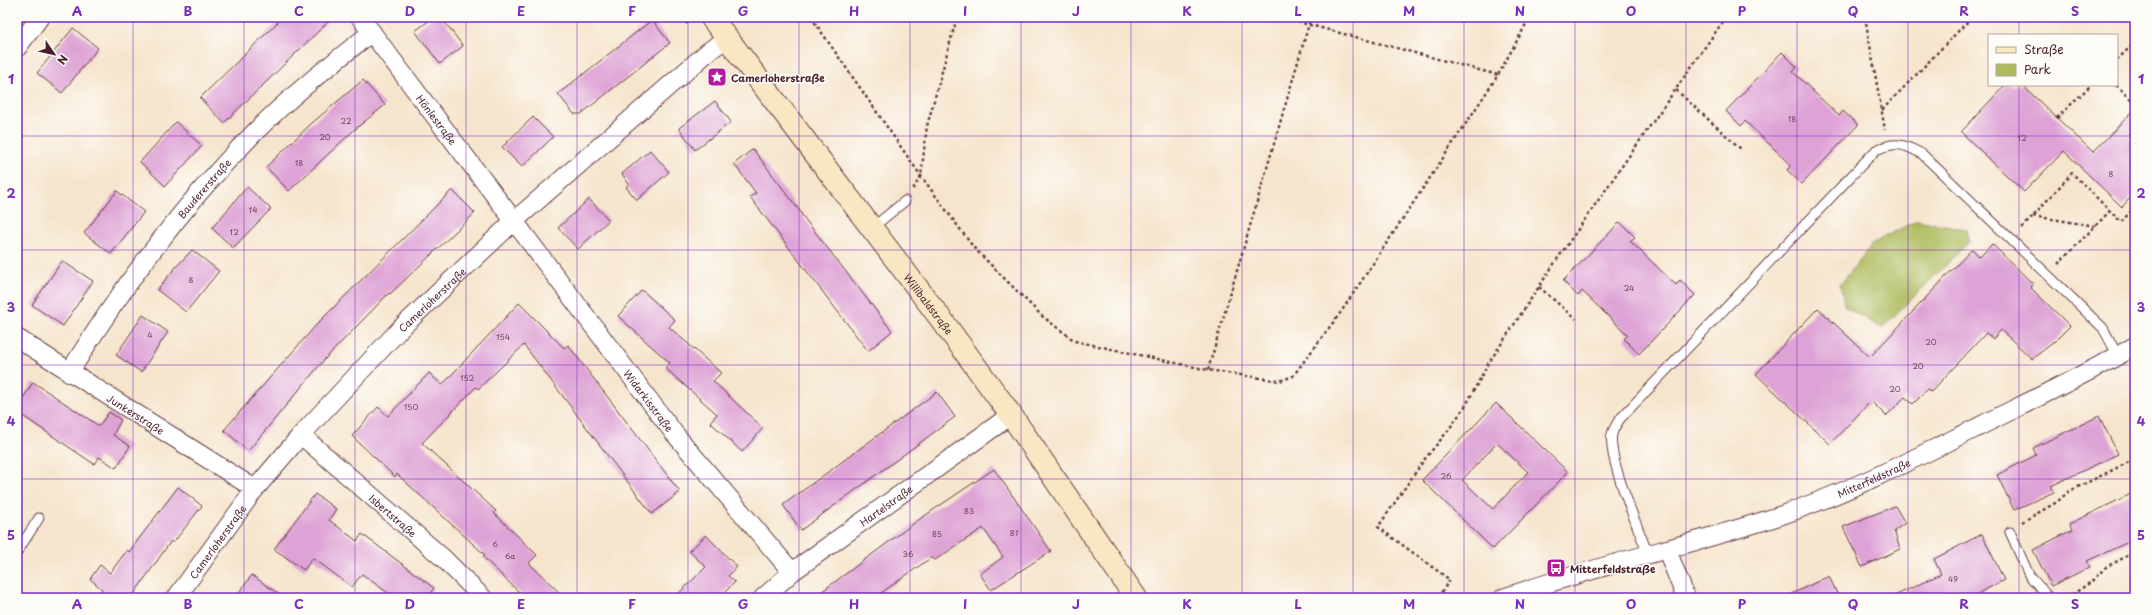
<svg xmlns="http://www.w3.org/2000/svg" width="2152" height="615" font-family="'Playpen Sans',sans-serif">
	<rect width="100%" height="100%" fill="#fdfcf7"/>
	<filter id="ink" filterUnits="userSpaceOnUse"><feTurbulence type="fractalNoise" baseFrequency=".025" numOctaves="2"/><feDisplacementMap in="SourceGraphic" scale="8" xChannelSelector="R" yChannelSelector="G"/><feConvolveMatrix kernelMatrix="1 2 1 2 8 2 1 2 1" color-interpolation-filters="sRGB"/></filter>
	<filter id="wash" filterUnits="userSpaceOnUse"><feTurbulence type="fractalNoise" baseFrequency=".012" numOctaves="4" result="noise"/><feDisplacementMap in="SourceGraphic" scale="16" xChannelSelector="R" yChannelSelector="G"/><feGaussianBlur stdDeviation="0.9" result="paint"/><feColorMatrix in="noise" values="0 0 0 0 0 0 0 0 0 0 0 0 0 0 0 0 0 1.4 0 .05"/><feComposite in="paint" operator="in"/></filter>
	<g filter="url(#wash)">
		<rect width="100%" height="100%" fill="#f6e5cd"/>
		<polygon fill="#aebb5d" stroke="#7c6d44" points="1917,220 1966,229 1969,242 1882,328 1845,307 1840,285 1873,243"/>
		<g id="blocks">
			<g fill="#dea3d6" fill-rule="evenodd">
				<polygon points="283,17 333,17 224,123 200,98"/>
				<polygon points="434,17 441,17 463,46 440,64 415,31"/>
				<polygon points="652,20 670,43 581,114 574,114 558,94"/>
				<polygon points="73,28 98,48 62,93 37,73"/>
				<polygon points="1782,52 1797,67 1793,72 1839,116 1843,111 1858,125 1802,184 1787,170 1791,165 1745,121 1741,126 1726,111"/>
				<polygon points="363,80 385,105 354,130 289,191 266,167 312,123"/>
				<polygon points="2005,85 2022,85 2093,152 2135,109 2135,193 2122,207 2064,151 2024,192 1961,132"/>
				<polygon points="715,101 731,122 695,150 679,128"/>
				<polygon points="533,117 553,137 522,167 502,147"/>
				<polygon points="176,122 202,146 165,186 140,162"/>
				<polygon points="753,149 802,214 801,214 892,331 868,351 750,197 756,193 734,164"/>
				<polygon points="650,150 669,172 637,200 626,187 629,184 622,174"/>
				<polygon points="247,187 271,209 233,248 212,228"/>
				<polygon points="452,190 475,213 390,294 389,293 324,360 248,451 224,430 318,323"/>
				<polygon points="117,191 144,212 111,254 84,233"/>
				<polygon points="589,199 609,220 578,249 558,228"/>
				<polygon points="1620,222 1635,237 1630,241 1676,285 1680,280 1695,295 1639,354 1624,339 1628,335 1582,291 1578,296 1563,281"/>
				<polygon points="1992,244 2033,284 2030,287 2070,326 2054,342 2032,359 2001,330 1993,339 1986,333 1931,392 1928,389 1913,404 1905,397 1886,416 1871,401 1830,444 1756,374 1818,308 1870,357 1972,249 1980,257"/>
				<polygon points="192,250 219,271 186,312 157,290 175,268"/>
				<polygon points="62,261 93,281 63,326 32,305"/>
				<polygon points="642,290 675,320 669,327 721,373 713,381 763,428 742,452 710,422 717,414 665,368 670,363 618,316"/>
				<polygon points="519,303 564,348 568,345 680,492 652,514 524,345 478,389 476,387 422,443 496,511 494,513 537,555 529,563 565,598 525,598 483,557 485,555 397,474 395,477 352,436 378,407 388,416 429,373 442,385"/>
				<polygon points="143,315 168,332 141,372 116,355"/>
				<polygon points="33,382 99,426 109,412 121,420 113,435 130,446 116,468 99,457 94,464 17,412 17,408"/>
				<polygon points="937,392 955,417 801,530 783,505"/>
				<path d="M 1496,403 L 1568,472 L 1493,549 L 1422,480 ZM 1497,443 L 1528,472 L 1493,509 L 1462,480 Z"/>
				<polygon points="2099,416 2118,454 2051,486 2054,492 2014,510 1997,475 2036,455 2033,448"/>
				<polygon points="994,469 1051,551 991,590 980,574 1003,557 983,528 935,560 932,557 874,598 813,598 917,521"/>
				<polygon points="178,487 202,506 173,543 171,541 131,598 96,598 102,589 90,579 100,565 110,573 127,550 129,552"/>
				<polygon points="2135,492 2135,539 2087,561 2090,567 2051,586 2033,550 2072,530 2069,524"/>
				<polygon points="315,494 336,509 329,520 357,541 362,534 434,588 427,598 395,598 362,574 352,587 313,558 304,570 274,549"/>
				<polygon points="1895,506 1905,523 1894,531 1900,549 1862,567 1843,527"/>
				<polygon points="1982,534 2004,580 1969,598 1890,598 1941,574 1934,559"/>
				<polygon points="706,535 737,567 728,576 735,582 719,598 674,598 706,567 689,551"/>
				<polygon points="252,575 284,598 235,598"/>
				<polygon points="1829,576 1839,598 1783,598"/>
			</g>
		</g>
	</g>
	<g filter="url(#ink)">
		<use href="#blocks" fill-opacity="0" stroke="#643d43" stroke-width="1"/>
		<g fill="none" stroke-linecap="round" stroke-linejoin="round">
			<defs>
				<g id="lane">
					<polyline points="872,228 905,201"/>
					<polyline points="2010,532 2029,575 2049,598"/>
					<polyline points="17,552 39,518"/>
					<path d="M 1648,555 C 1639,528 1607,459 1612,434 C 1613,429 1617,424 1619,420 L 1876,150 C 1895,141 1904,144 1922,154 L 2103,328 L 2118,356"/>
				</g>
				<g id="street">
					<path id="s1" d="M 360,17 L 674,433 L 792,572"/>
					<polyline points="17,48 40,17"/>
					<path id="s2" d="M 17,338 L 255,489"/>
					<path id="s3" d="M 69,373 C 122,287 181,207 252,135 C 289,97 330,65 372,32"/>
					<path id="s4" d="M 301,435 L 443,558 L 483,598"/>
					<polyline points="1667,550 1686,598"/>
					<path id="s5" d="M 176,598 L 255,489 L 301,435 L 401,328 L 514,221 L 709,51 L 727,38"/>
					<path id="s6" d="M 763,598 L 792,572 L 1011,415"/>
					<path id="s7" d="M 1503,598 C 1594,566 1688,546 1779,516 C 1849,492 1914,459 1980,426 C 2032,400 2085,375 2135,346"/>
				</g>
				<g id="secondary">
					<path id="s8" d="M 711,17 L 944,323 L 1011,415 L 1136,598"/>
				</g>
			</defs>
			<use href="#lane" stroke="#643d43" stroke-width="11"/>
			<use href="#street" stroke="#643d43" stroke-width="20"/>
			<use href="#secondary" stroke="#643d43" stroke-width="24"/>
			<g stroke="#643d43" stroke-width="2.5" stroke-dasharray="3 3" stroke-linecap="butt">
				<polyline points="682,17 689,26"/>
				<polyline points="811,17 921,176 974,248 1042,316 1075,341 1208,370 1280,381 1293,376 1341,312 1498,75 1530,17"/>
				<polyline points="1280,17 1498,75"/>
				<polyline points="1865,17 1885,130"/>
				<polyline points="2133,17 2135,19"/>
				<polyline points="2117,60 2135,42"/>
				<polyline points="2116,85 2135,103"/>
				<polyline points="1676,90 1741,149"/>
				<polyline points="1882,110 1972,17"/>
				<polyline points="2057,118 2091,85"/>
				<polyline points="913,189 921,176 927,126 957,17"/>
				<polyline points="2033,216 2095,226"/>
				<polyline points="2022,228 2072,173 2121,222 2135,207"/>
				<polyline points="2058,264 2110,211"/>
				<polyline points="1539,287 1576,319"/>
				<polyline points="1208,370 1311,17"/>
				<polyline points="2134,427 2135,431"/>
				<polyline points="2022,522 2057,502 2068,492 2135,459"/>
				<polyline points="1440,598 1440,594 1450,580 1378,527 1424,460 1447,432 1466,405 1488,364 1558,258 1726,17"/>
				<polyline points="2067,598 2091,582 2106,567 2135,552"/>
			</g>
			<use href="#lane" stroke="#fff" stroke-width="9"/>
			<use href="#street" stroke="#fff" stroke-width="18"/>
			<use href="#secondary" stroke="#f9e7c3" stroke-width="22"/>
		</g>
	</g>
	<path fill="none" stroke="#7b2cbf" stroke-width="1" stroke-opacity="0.55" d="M 133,17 L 133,598M 244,17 L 244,598M 355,17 L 355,598M 466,17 L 466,598M 577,17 L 577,598M 688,17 L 688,598M 799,17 L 799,598M 910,17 L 910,598M 1021,17 L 1021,598M 1131,17 L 1131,598M 1242,17 L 1242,598M 1353,17 L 1353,598M 1464,17 L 1464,598M 1575,17 L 1575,598M 1686,17 L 1686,598M 1797,17 L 1797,598M 1908,17 L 1908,598M 2019,17 L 2019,35M 2019,85 L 2019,598M 17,136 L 2135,136M 17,250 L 2135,250M 17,365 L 2135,365M 17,479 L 2135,479"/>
	<defs>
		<symbol id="sight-square" viewBox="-11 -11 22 22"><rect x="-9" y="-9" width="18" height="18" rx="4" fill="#b5179e" stroke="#fdfcf7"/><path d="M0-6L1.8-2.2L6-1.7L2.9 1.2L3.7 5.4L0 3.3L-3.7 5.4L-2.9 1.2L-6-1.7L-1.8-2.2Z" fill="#fff"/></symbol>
		<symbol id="bus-square" viewBox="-11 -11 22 22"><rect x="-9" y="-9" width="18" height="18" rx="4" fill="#b5179e" stroke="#fdfcf7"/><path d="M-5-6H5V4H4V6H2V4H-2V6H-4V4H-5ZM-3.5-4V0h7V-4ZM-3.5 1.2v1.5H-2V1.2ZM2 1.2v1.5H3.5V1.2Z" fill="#fff"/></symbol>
	</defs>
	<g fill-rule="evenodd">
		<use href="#sight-square" x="706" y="66" width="22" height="22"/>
		<use href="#bus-square" x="1545" y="557" width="22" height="22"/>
	</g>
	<g text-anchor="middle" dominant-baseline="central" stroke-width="3.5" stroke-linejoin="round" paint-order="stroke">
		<g font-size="8" fill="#6f4056">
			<text x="1792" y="119">18</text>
			<text x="346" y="121">22</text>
			<text x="325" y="137">20</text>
			<text x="2022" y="138">12</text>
			<text x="299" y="163">18</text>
			<text x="2111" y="174">8</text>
			<text x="253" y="210">14</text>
			<text x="234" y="232">12</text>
			<text x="191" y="280">8</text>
			<text x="1629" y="288">24</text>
			<text x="150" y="335">4</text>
			<text x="503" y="337">154</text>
			<text x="1931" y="342">20</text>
			<text x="1918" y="366">20</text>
			<text x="467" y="378">152</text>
			<text x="1895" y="389">20</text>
			<text x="411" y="407">150</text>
			<text x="1446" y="476">26</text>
			<text x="969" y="511">83</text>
			<text x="1014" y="533">81</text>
			<text x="937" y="534">85</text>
			<text x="495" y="544">6</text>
			<text x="908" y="554">36</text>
			<text x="510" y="556">6a</text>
			<text x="1953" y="579">49</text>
		</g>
		<g font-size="10" font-weight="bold" fill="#4a1f2b" stroke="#fdfcf7" text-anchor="start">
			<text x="731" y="77">Camerloherstraße</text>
			<text x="1570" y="568">Mitterfeldstraße</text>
		</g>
		<g font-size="10" fill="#4a1f2b" stroke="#fdfcf7">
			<text stroke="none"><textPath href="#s1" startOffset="128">Hönlestraße</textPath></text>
			<text stroke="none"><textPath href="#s3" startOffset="229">Baudererstraße</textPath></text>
			<text stroke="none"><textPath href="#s5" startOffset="394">Camerloherstraße</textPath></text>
			<text stroke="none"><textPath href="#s8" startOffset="360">Willibaldstraße</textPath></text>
			<text stroke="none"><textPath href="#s1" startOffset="480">Widarkisstraße</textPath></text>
			<text stroke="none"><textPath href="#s2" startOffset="141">Junkerstraße</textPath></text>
			<text stroke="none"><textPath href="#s7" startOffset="390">Mitterfeldstraße</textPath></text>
			<text stroke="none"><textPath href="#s6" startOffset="154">Hartelstraße</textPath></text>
			<text stroke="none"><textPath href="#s4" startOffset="122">Isbertstraße</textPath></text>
			<text stroke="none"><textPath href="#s5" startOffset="70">Camerloherstraße</textPath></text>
		</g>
	</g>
	<rect width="2152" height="615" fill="none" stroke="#fdfcf7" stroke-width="44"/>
	<rect x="1988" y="34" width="130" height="52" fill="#fdfcf7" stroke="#b5a4a5"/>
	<rect x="1996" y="47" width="20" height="6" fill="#f9e7c3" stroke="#b5a4a5"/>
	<text x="2024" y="54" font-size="12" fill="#4a1f2b">Straße</text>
	<rect x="1996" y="64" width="20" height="12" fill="#aebb5d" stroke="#b5a4a5"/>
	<text x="2024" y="74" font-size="12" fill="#4a1f2b">Park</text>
	<g transform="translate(54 54) rotate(124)" stroke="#fdfcf7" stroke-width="3" paint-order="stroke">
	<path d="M0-3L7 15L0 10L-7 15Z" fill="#4a1f2b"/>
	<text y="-6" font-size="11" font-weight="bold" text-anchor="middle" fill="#4a1f2b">N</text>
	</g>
	<rect x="22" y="22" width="2108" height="571" fill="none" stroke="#7b2cbf" stroke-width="1.5"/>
	<g font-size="13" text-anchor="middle" font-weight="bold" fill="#7b2cbf">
		<text x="77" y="16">A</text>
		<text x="188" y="16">B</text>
		<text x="299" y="16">C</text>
		<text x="410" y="16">D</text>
		<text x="521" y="16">E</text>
		<text x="632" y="16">F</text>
		<text x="743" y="16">G</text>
		<text x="854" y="16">H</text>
		<text x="965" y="16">I</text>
		<text x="1076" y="16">J</text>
		<text x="1187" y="16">K</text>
		<text x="1298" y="16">L</text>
		<text x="1409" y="16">M</text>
		<text x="1520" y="16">N</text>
		<text x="1631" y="16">O</text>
		<text x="1742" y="16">P</text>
		<text x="1853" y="16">Q</text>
		<text x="1964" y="16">R</text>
		<text x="2075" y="16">S</text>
		<text x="11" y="84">1</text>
		<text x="2141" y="84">1</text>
		<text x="11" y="198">2</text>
		<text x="2141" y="198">2</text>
		<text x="11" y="312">3</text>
		<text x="2141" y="312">3</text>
		<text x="11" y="426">4</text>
		<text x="2141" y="426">4</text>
		<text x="11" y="540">5</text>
		<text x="2141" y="540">5</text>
		<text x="77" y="609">A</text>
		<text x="188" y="609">B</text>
		<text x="299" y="609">C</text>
		<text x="410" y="609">D</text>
		<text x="521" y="609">E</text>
		<text x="632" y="609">F</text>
		<text x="743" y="609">G</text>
		<text x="854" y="609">H</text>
		<text x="965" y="609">I</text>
		<text x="1076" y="609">J</text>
		<text x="1187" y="609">K</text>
		<text x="1298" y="609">L</text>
		<text x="1409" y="609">M</text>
		<text x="1520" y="609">N</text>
		<text x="1631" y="609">O</text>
		<text x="1742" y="609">P</text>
		<text x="1853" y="609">Q</text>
		<text x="1964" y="609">R</text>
		<text x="2075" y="609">S</text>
	</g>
</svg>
